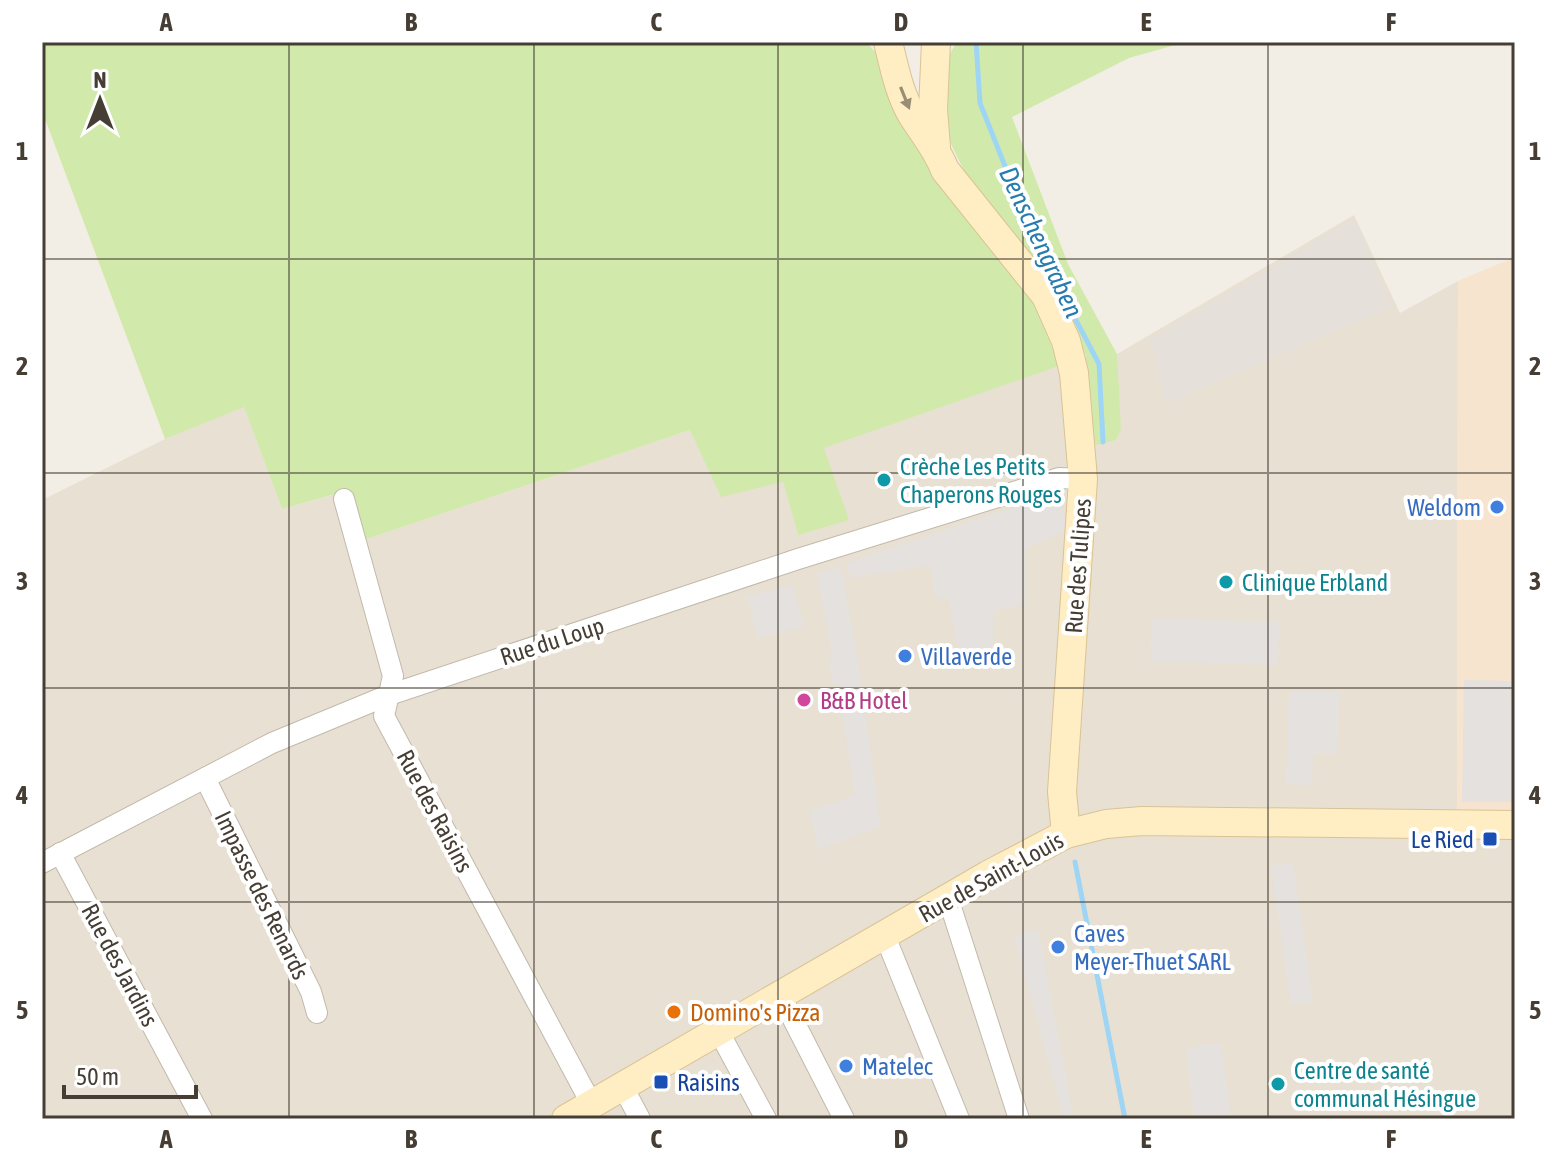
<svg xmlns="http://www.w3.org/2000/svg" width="1557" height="1161" font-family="'Asap Condensed',sans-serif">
	<rect width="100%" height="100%" fill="#f3eee5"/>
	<polygon fill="#e8e0d3" points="1354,215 1400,313 1458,281 1457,812 1515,823 1515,1119 42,1119 42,500 165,439 244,406 282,509 347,491 364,540 690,430 783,481 798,535 823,448 1086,356 1117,354"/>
	<polygon fill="#f7e4cf" points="1515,257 1515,823 1457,813 1458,281"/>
	<polygon fill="#e6e0da" points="1354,219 1392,307 1166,404 1150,339"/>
	<g fill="#d1eaac">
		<polygon points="42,42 866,42 882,59 1035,299 1059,366 824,448 849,520 798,535 783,482 721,497 690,430 364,540 346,491 282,509 244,407 165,439 42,111"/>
		<polygon points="957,42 1186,42 1129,58 1012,117 1068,264 1117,354 1121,429 1116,440 1097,445 1092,441 1086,356 1054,291 1015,234 965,173 951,144 943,120 946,60"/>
	</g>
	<g fill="#e4e1de">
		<polygon points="1055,493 1069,529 1025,548 1025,605 993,610 993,654 959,659 949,597 936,599 930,565 850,578 847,563"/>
		<polygon points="841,568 857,656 881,826 818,850 809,811 855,795 837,684 832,684 828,661 833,659 817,572"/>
		<polygon points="793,585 804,626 758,638 747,597"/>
		<polygon points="1152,619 1279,622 1278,665 1150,661"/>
		<polygon points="1464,680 1515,681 1515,802 1462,802"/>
		<polygon points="1289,691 1339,692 1337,754 1313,754 1312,785 1286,784"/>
		<polygon points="1293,863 1313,1002 1291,1005 1271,866"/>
		<polygon points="1038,929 1074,1119 1064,1119 1014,936"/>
		<polygon points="1221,1043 1231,1119 1194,1119 1186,1048"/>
	</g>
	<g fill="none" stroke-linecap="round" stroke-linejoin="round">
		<g stroke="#9ed5f4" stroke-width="5">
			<polyline points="976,42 980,103 1035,242 1099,364 1103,442"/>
			<polyline points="1075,862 1125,1119"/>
		</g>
		<defs>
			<g id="street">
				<polyline points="344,499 393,676 384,716 592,1105"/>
				<polyline points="205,778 311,992 317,1013"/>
				<polyline points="60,853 202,1119"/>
				<polyline points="42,863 272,743 386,696 798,559 1059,478 1083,479"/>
				<polyline points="948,898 1019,1119"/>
				<polyline points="885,936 959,1119"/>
				<polyline points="781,996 844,1119"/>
				<polyline points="719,1032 766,1119"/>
				<polyline points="623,1087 640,1119"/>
			</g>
			<g id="secondary">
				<path d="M 888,42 C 894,66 899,93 912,115 C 924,134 937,149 945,170 L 1046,296 L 1066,341 L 1074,373 L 1083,479 L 1062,792 L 1066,834"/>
				<polyline points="936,42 933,110 936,147"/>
				<polyline points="566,1119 988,875 1066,834 1106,824 1142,821 1515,825"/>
			</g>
		</defs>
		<use href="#street" stroke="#c2b9aa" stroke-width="22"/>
		<use href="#secondary" stroke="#d9c395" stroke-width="30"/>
		<use href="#street" stroke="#fff" stroke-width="20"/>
		<use href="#secondary" stroke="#ffeec4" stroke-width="28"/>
	</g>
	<defs><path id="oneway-solid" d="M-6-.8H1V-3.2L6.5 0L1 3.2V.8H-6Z" transform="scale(2)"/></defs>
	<use fill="#998d75" href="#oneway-solid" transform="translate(905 98) rotate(68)"/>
	<path fill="none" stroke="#463e34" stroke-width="2" stroke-opacity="0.55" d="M 289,42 L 289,1119M 534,42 L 534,1119M 778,42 L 778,1119M 1023,42 L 1023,1119M 1268,42 L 1268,1119M 42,259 L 1515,259M 42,473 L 1515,473M 42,688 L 1515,688M 42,902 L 1515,902"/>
	<g fill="#0f9aa8" stroke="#fff" stroke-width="3">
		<circle cx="884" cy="480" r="8"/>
		<circle cx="1226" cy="582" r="8"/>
		<circle cx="1278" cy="1084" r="8"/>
	</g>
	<g fill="#3f7fe0" stroke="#fff" stroke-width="3">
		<circle cx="1497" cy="507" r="8"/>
		<circle cx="905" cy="656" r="8"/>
		<circle cx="1058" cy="947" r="8"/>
		<circle cx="846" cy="1066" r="8"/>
	</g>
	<circle fill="#d1479c" stroke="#fff" stroke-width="3" cx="804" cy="700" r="8"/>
	<g fill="#1a4fb4" stroke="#fff" stroke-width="3">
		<rect x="1482" y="831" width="16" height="16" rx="4"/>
		<rect x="653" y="1074" width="16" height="16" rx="4"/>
	</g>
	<circle fill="#e8710a" stroke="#fff" stroke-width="3" cx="674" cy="1012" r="8"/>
	<g text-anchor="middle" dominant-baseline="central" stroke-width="8" stroke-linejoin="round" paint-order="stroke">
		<g font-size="24" fill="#0d838f" stroke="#fff" text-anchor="start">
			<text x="900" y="466">Crèche Les Petits<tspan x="900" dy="28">Chaperons Rouges</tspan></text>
			<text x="1242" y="582">Clinique Erbland</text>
			<text x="1294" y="1070">Centre de santé<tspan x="1294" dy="28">communal Hésingue</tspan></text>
		</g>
		<g font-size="24" fill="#366cbe" stroke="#fff" text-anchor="start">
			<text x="1481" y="507" text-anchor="end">Weldom</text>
			<text x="921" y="656">Villaverde</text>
			<text x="1074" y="933">Caves<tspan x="1074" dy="28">Meyer-Thuet SARL</tspan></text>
			<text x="862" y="1066">Matelec</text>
		</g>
		<g font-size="24" fill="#463e34" stroke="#fff">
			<text transform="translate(1078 566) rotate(-86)">Rue des Tulipes</text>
			<text transform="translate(552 641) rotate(-18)">Rue du Loup</text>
			<text transform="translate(435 811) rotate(62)">Rue des Raisins</text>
			<text transform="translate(991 877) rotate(-29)">Rue de Saint-Louis</text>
			<text transform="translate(262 895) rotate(64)">Impasse des Renards</text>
			<text transform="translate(120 965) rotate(62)">Rue des Jardins</text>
		</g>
		<g font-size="24" fill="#b23c85" stroke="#fff" text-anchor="start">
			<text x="820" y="700">B&amp;B Hotel</text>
		</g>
		<g font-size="24" fill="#164399" stroke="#fff" text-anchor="end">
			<text x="1474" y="839">Le Ried</text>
			<text x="677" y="1082" text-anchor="start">Raisins</text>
		</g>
		<g font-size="24" fill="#c56008" stroke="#fff" text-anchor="start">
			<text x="690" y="1012">Domino's Pizza</text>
		</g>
		<g font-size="26" font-style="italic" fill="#277caf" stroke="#fff">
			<text transform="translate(1041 242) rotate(65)">Denschengraben</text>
		</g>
	</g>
	<rect width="1557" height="1161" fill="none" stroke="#ffffff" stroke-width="88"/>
	<g transform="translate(100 100)" stroke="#ffffff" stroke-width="6" paint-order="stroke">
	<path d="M0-6L14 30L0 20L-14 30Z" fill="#463e34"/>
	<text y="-12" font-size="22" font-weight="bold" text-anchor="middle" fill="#463e34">N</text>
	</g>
	<path d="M64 1085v12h132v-12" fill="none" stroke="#463e34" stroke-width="4"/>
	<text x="76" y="1085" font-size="24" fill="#463e34" stroke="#ffffff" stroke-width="6" paint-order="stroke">50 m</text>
	<rect x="44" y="44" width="1469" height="1073" fill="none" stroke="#463e34" stroke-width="3"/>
	<g font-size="26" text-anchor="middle" font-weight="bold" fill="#463e34">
		<text x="166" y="31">A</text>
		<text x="411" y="31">B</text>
		<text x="656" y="31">C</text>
		<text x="901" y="31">D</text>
		<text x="1146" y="31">E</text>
		<text x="1391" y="31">F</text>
		<text x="22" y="160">1</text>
		<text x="1535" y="160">1</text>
		<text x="22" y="375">2</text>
		<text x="1535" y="375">2</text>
		<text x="22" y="590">3</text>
		<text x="1535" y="590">3</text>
		<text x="22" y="804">4</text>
		<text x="1535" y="804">4</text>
		<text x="22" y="1019">5</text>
		<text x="1535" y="1019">5</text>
		<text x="166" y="1148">A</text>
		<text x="411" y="1148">B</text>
		<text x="656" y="1148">C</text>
		<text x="901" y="1148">D</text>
		<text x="1146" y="1148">E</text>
		<text x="1391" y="1148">F</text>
	</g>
</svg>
